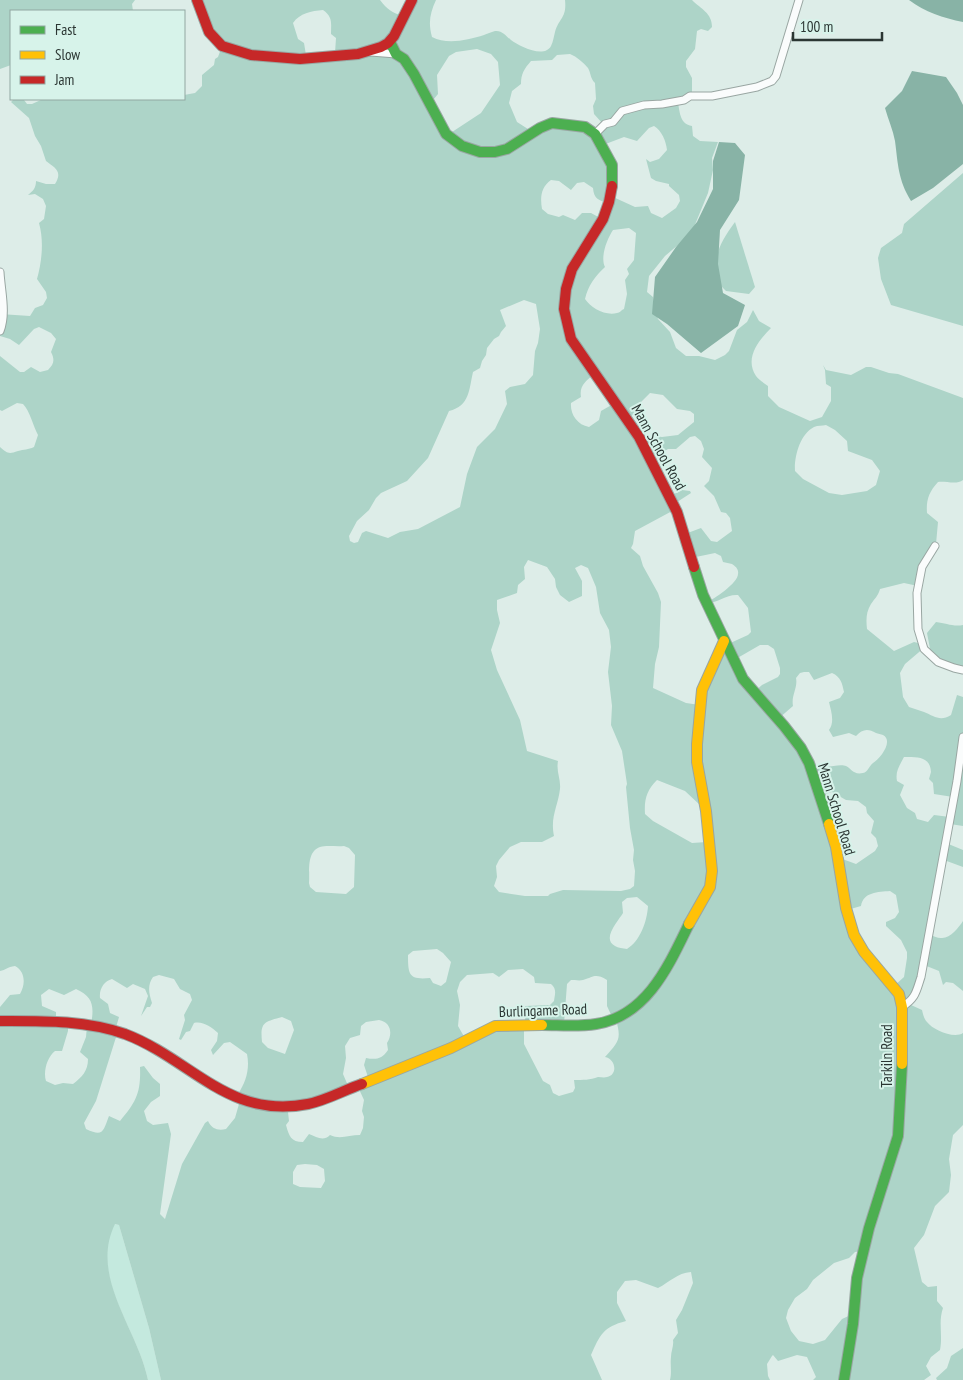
<svg xmlns="http://www.w3.org/2000/svg" width="963" height="1380" font-family="'PT Sans Narrow',sans-serif">
	<rect width="100%" height="100%" fill="#ddede8"/>
	<path fill="#c4e9de" d="M 114,1224 L 119,1225 L 149,1328 L 161,1380 L 148,1380 C 138,1329 89,1278 114,1224 Z"/>
	<g fill="#add4c8" fill-rule="evenodd">
		<polygon points="0,0 135,0 132,4 133,11 11,11 11,65 0,69"/>
		<path d="M 198,0 L 380,0 C 387,9 392,13 403,16 L 412,0 L 436,0 C 430,13 428,23 432,37 C 447,45 468,40 484,35 C 487,34 491,32 495,31 C 502,30 506,36 511,40 C 519,46 544,59 551,46 C 553,42 554,36 555,32 C 559,18 567,18 565,0 L 692,0 C 701,9 712,13 712,27 L 708,31 L 701,29 L 697,31 L 695,49 L 686,61 L 686,67 L 692,78 L 692,96 L 678,103 C 680,113 680,124 692,126 L 693,136 L 700,141 L 718,142 L 712,158 L 713,170 L 708,193 L 694,227 L 685,239 L 665,256 L 649,276 L 647,292 L 653,297 L 655,311 L 658,319 L 670,332 L 676,348 L 686,356 L 699,356 L 715,360 L 725,355 L 729,351 L 737,330 L 747,322 L 753,310 L 759,321 L 771,328 C 759,340 744,358 756,376 C 759,380 764,383 768,386 L 768,396 L 779,407 L 810,421 L 822,417 L 831,401 L 831,387 L 826,384 L 825,370 L 823,365 L 826,370 L 851,375 L 866,367 L 871,367 L 889,373 L 898,374 L 963,398 L 963,480 C 957,485 946,481 938,482 C 929,492 926,500 927,513 L 938,522 L 936,544 L 930,552 L 918,586 L 904,583 L 880,589 C 878,596 875,598 871,604 C 866,612 866,620 867,629 L 894,651 L 914,642 L 922,644 L 925,647 L 905,664 L 900,673 L 903,697 L 909,707 C 914,709 919,710 924,712 C 934,716 940,722 951,715 L 957,695 L 963,697 L 963,826 L 950,824 L 946,843 L 963,850 L 963,867 L 944,860 L 929,934 C 933,936 937,938 941,938 C 950,939 959,927 963,921 L 963,991 L 953,983 L 946,982 L 943,985 L 939,971 L 924,965 L 911,1005 L 922,1010 C 923,1014 924,1019 927,1022 C 933,1030 954,1039 963,1033 L 963,1125 L 953,1135 L 949,1159 L 951,1175 L 949,1192 L 935,1206 L 924,1235 L 914,1248 L 922,1282 L 928,1287 L 937,1286 L 937,1301 L 943,1308 C 938,1322 943,1335 940,1350 L 931,1357 L 926,1366 L 931,1375 L 924,1380 L 813,1380 L 816,1377 L 807,1357 L 797,1355 L 778,1361 L 773,1355 L 772,1356 L 767,1364 L 768,1376 L 770,1380 L 670,1380 C 672,1372 670,1365 671,1357 C 671,1351 674,1346 673,1340 L 678,1333 L 676,1320 L 682,1310 L 693,1283 L 691,1272 C 677,1273 670,1282 658,1288 L 636,1280 L 625,1281 L 617,1292 L 617,1303 L 626,1321 C 603,1327 600,1335 591,1355 L 602,1380 L 161,1380 L 149,1328 L 119,1225 L 115,1224 C 89,1277 138,1329 148,1380 L 0,1380 L 0,1007 L 10,995 L 20,994 C 26,984 25,971 15,966 C 7,967 6,970 0,971 L 0,447 C 8,454 9,454 18,451 C 24,449 28,450 34,447 L 38,435 C 33,426 30,411 23,404 L 17,403 L 2,411 L 0,410 L 0,356 L 20,372 L 24,372 L 31,367 L 40,372 L 48,370 C 54,364 55,360 51,352 L 56,339 L 51,333 L 39,327 L 34,329 L 19,345 L 10,339 L 0,336 L 0,314 L 30,316 L 35,308 L 43,305 L 47,298 L 46,292 L 37,279 C 42,261 44,241 39,223 L 44,219 L 46,206 L 43,199 L 35,194 L 28,195 C 33,191 36,188 36,181 L 46,184 L 55,184 C 63,171 55,168 46,161 L 41,146 L 35,136 L 29,118 L 11,102 L 14,99 L 24,100 L 27,104 L 32,104 L 43,99 L 184,99 L 184,95 L 195,93 L 202,86 L 202,75 L 214,65 L 215,59 L 218,57 L 222,46 L 209,26 ZM 323,10 C 333,17 331,23 331,34 L 336,38 L 335,53 L 306,55 L 304,43 L 298,39 L 293,23 C 300,13 311,11 323,10 ZM 477,49 L 491,54 L 498,62 L 500,85 L 481,113 L 449,134 L 429,105 L 438,94 L 437,75 L 449,56 L 456,52 ZM 570,54 C 577,57 583,62 588,68 C 591,73 590,78 595,83 L 596,99 L 593,106 L 594,114 L 603,124 L 595,134 L 552,124 L 539,129 L 528,129 L 517,122 L 509,103 L 512,91 L 521,84 C 521,74 524,69 531,61 L 552,60 L 557,55 ZM 654,126 C 662,131 666,141 667,150 L 659,159 L 650,162 L 646,159 L 651,178 L 656,181 L 669,184 L 669,186 L 679,195 L 680,201 L 676,208 L 662,218 L 651,213 L 648,206 L 635,207 L 611,196 L 612,185 L 603,145 L 624,137 L 637,141 L 649,128 ZM 551,180 L 559,181 L 571,190 L 577,183 L 584,182 L 593,188 C 594,199 598,200 608,203 L 602,219 L 591,213 L 582,213 L 575,220 L 563,215 L 559,217 L 548,214 L 542,209 C 540,197 541,187 551,180 ZM 629,228 L 636,233 L 634,260 L 627,269 L 629,274 L 625,280 L 627,294 L 624,309 C 621,310 620,313 617,313 C 605,316 591,308 585,299 C 588,286 595,276 605,267 C 600,257 607,239 613,230 ZM 524,300 L 536,304 L 540,329 L 538,343 L 535,351 L 533,375 L 525,384 L 510,387 L 505,391 L 507,404 L 495,429 L 477,447 L 467,474 L 460,507 L 418,529 L 400,532 L 388,538 L 366,531 L 362,533 L 358,542 L 354,543 L 350,541 L 349,536 L 357,521 L 369,510 L 376,498 L 381,493 L 407,481 L 428,458 L 449,411 C 470,406 469,389 473,372 L 480,368 L 482,361 L 486,355 L 487,348 L 494,339 L 499,336 L 501,332 L 506,326 L 500,310 ZM 594,374 L 615,403 L 601,411 L 599,420 L 589,427 C 577,425 570,414 571,403 L 581,397 C 579,386 586,381 594,374 ZM 650,393 L 663,395 L 677,409 L 690,411 L 694,414 L 694,422 L 678,435 L 662,437 L 655,436 L 641,442 L 627,418 L 642,410 L 641,402 ZM 826,425 L 835,430 L 847,441 L 848,451 L 872,460 L 880,471 L 876,485 L 867,491 L 842,495 L 829,493 L 803,479 L 795,471 C 794,457 800,434 814,427 C 818,425 822,426 826,425 ZM 695,436 L 701,441 L 704,449 L 702,457 L 712,468 L 709,481 L 704,486 L 714,496 L 721,512 L 726,513 L 730,518 L 732,531 L 717,542 L 711,541 L 701,528 L 685,534 L 691,558 L 715,553 L 721,556 L 723,562 L 732,564 C 735,566 739,569 738,574 C 738,583 714,599 706,603 C 717,604 726,594 738,595 L 748,608 L 751,632 L 748,635 L 726,645 L 700,705 L 686,703 L 653,688 L 655,664 L 659,647 L 661,602 L 658,593 L 643,566 L 640,556 L 631,548 L 633,544 L 635,531 L 674,510 L 674,504 L 691,493 L 690,491 L 682,490 L 668,497 L 649,460 L 668,449 L 676,449 L 690,437 ZM 528,560 L 547,567 L 555,579 L 556,587 L 560,595 L 569,602 L 582,596 L 582,581 L 575,568 L 581,565 L 588,568 L 596,587 L 600,613 L 609,630 L 611,647 L 608,672 L 612,706 L 611,725 L 622,751 L 627,784 L 626,787 L 630,828 L 634,850 L 633,860 L 635,871 L 634,886 L 630,889 L 621,891 L 563,890 L 550,894 L 548,896 L 525,896 L 499,892 L 494,886 L 497,877 L 496,866 L 499,860 L 510,847 L 521,842 L 542,842 L 554,836 C 550,817 558,806 560,789 C 561,779 556,772 558,761 L 527,751 L 520,720 L 497,670 L 491,650 L 500,623 L 497,610 L 497,600 L 517,593 L 518,585 L 525,579 L 524,567 ZM 760,645 L 768,645 L 774,649 L 780,668 L 780,674 L 778,677 L 762,685 L 754,692 L 734,660 ZM 804,672 L 809,672 L 814,680 L 832,673 C 841,677 842,683 844,692 L 840,698 L 829,702 C 831,711 835,722 829,730 L 833,737 L 849,733 L 856,736 C 862,729 868,728 876,733 C 878,734 881,734 883,735 C 894,741 880,759 873,763 C 869,766 868,772 863,773 C 853,775 852,769 846,766 C 840,763 819,769 812,770 L 778,719 L 793,706 C 791,695 798,688 796,678 L 800,673 ZM 904,757 C 917,757 930,756 931,772 L 929,779 L 933,783 L 934,794 L 953,797 L 950,817 L 934,815 L 928,822 L 917,819 L 915,813 L 907,808 L 900,795 L 904,785 L 897,781 C 895,771 900,765 904,757 ZM 657,780 L 685,791 L 701,806 L 707,842 L 692,843 L 653,821 L 645,814 C 644,799 647,790 657,780 ZM 832,792 L 846,800 L 858,801 L 866,807 L 867,813 L 874,821 L 871,833 L 876,838 L 878,846 L 875,851 L 856,864 L 837,857 L 820,796 ZM 344,846 L 349,848 L 355,855 L 354,887 L 346,894 L 316,892 L 310,887 L 309,883 C 310,872 306,852 320,847 C 327,845 337,847 344,846 ZM 890,891 L 896,895 L 899,912 L 895,918 L 886,922 L 886,926 L 901,940 L 907,952 L 907,958 L 904,977 L 893,987 L 862,950 L 847,910 L 861,906 C 863,892 878,892 890,891 ZM 637,897 L 648,906 C 647,922 640,941 627,949 C 623,948 618,948 615,946 C 601,939 619,920 623,913 L 622,902 L 627,898 ZM 437,949 L 443,953 L 451,962 L 446,982 L 441,986 L 433,983 L 430,978 C 409,980 408,975 408,955 L 413,951 ZM 523,969 L 534,977 L 535,983 L 551,984 C 557,989 555,994 554,1001 L 550,1005 L 525,1006 L 525,1024 L 564,1024 L 567,984 L 571,980 C 574,980 580,981 583,980 C 594,977 595,973 607,980 L 607,1006 L 613,1019 L 616,1020 C 622,1040 618,1042 605,1057 C 616,1059 618,1075 607,1077 C 604,1078 601,1077 598,1077 C 590,1080 583,1080 574,1080 L 575,1088 L 573,1092 L 559,1096 L 553,1093 L 550,1085 L 543,1081 L 524,1044 L 524,1027 L 495,1027 L 466,1040 L 458,1026 L 460,1005 L 457,991 L 460,982 L 467,975 L 493,973 L 499,977 L 508,970 ZM 159,975 L 174,979 L 180,989 L 190,994 L 192,1000 L 184,1015 L 185,1020 L 179,1039 L 181,1040 L 186,1032 L 190,1031 L 194,1023 C 203,1021 211,1027 218,1033 L 217,1041 L 211,1050 L 213,1055 L 224,1043 L 230,1042 L 247,1054 C 250,1069 246,1082 238,1094 L 241,1097 L 235,1118 L 226,1129 C 218,1131 212,1129 208,1121 L 205,1123 L 182,1164 L 165,1219 L 160,1214 L 171,1134 L 168,1123 L 153,1125 L 147,1121 L 144,1111 L 151,1102 L 160,1096 L 160,1084 L 153,1078 L 144,1066 L 140,1067 C 141,1093 136,1102 120,1121 L 109,1116 C 103,1132 103,1137 86,1129 L 84,1123 L 96,1101 L 117,1034 L 115,1031 L 119,1017 L 110,1013 L 108,1004 L 100,998 C 99,989 104,981 112,979 L 127,988 L 133,984 L 145,989 L 148,996 L 141,1016 L 147,1007 L 150,1007 L 152,1003 C 149,993 147,986 153,977 ZM 49,989 L 64,995 L 76,989 C 94,997 94,1007 91,1025 L 87,1026 L 86,1037 L 80,1052 L 88,1059 C 88,1071 82,1077 73,1084 L 63,1083 L 55,1085 L 46,1081 C 43,1072 47,1057 55,1051 L 62,1051 L 68,1031 L 68,1024 L 56,1022 L 56,1012 L 42,1006 L 41,995 ZM 282,1017 L 291,1021 L 294,1030 L 285,1054 L 268,1048 L 262,1042 C 260,1022 264,1022 282,1017 ZM 379,1020 C 391,1022 393,1034 387,1043 L 388,1050 C 382,1059 376,1060 366,1058 L 364,1065 L 369,1080 L 358,1087 L 364,1100 L 362,1111 L 364,1117 L 363,1128 L 360,1135 C 349,1135 340,1140 330,1135 C 323,1142 317,1137 309,1134 L 303,1142 C 291,1142 289,1136 286,1125 L 289,1121 L 287,1103 L 328,1097 L 349,1088 L 343,1074 L 346,1058 L 345,1046 L 350,1038 L 360,1035 L 361,1026 L 366,1022 ZM 305,1164 L 317,1165 L 324,1169 L 325,1181 L 321,1188 L 300,1187 L 293,1184 L 293,1172 L 297,1165 ZM 863,1251 L 853,1314 L 842,1319 L 825,1340 L 813,1344 L 799,1341 L 791,1331 L 786,1318 L 788,1310 L 795,1298 L 807,1289 L 813,1280 L 834,1263 L 849,1258 L 855,1252 Z"/>
		<polygon points="963,173 963,326 891,305 881,279 878,258 881,248 902,233 904,224"/>
		<path d="M 735,222 L 755,287 L 749,294 L 726,291 L 715,280 C 715,253 719,244 735,222 Z"/>
		<path d="M 936,622 C 946,623 953,627 963,625 L 963,669 L 949,666 L 931,654 L 927,633 Z"/>
		<polygon points="963,1348 963,1380 937,1380 936,1378 947,1368 951,1356"/>
	</g>
	<g fill="#88b3a6">
		<path d="M 909,0 L 963,0 L 963,22 C 943,18 925,12 909,0 Z"/>
		<path d="M 912,71 L 946,77 L 957,93 L 963,105 L 963,164 L 933,188 L 911,201 C 898,180 898,164 895,141 C 893,130 888,119 885,108 L 902,91 Z"/>
		<polygon points="719,142 735,143 745,155 739,200 720,230 718,264 723,293 745,305 738,326 701,353 667,324 652,314 655,277 676,247 697,222 713,189 713,161"/>
	</g>
	<g fill="none" stroke-linecap="round" stroke-linejoin="round">
		<defs>
			<g id="street">
				<polyline points="371,52 396,54"/>
				<polyline points="595,134 605,124 613,122 622,111 644,105 662,104 684,100 690,96 712,96 757,87 772,81 776,76 799,0"/>
				<path d="M 0,272 C 1,291 7,313 0,331"/>
				<polyline points="935,546 922,567 917,593 918,629 924,649 938,662 954,668 963,670"/>
				<path d="M 902,1007 C 916,998 916,992 921,977 L 957,781 L 963,737"/>
			</g>
			<g id="fast">
				<polyline points="390,42 396,54 404,59 414,74 446,134 462,146 480,152 495,152 507,149 540,128 552,123 585,127 595,134 612,165 612,186"/>
				<polyline points="694,567 703,595 743,679 784,726 801,748 809,763 829,824"/>
				<path d="M 542,1025 C 559,1025 578,1027 596,1024 C 647,1016 669,965 689,924"/>
				<polyline points="844,1380 853,1324 857,1278 869,1228 898,1136 902,1064"/>
			</g>
			<g id="slow">
				<polyline points="829,824 836,847 846,908 854,935 864,952 899,994 902,1007 902,1064"/>
				<polyline points="689,924 710,887 712,871 706,811 697,762 697,744 702,690 724,641"/>
				<polyline points="362,1084 451,1048 495,1026 542,1025"/>
			</g>
			<g id="jam">
				<polyline points="197,0 209,32 222,46 251,55 300,59 358,54 381,47 388,43 394,36 412,0"/>
				<polyline points="612,186 609,202 603,219 572,269 566,289 564,309 571,339 639,437 677,512 694,567"/>
				<path d="M 0,1021 C 41,1021 85,1020 125,1034 C 191,1059 229,1120 308,1104 C 327,1100 344,1090 362,1084"/>
			</g>
		</defs>
		<use href="#street" stroke="#99a6a2" stroke-width="9"/>
		<use href="#fast" stroke="#99a6a2" stroke-width="12"/>
		<use href="#slow" stroke="#99a6a2" stroke-width="12"/>
		<use href="#jam" stroke="#99a6a2" stroke-width="12"/>
		<use href="#street" stroke="#fafcfc" stroke-width="7"/>
		<use href="#fast" stroke="#4caf50" stroke-width="10"/>
		<use href="#slow" stroke="#ffc107" stroke-width="10"/>
		<use href="#jam" stroke="#c62828" stroke-width="10"/>
	</g>
	<g text-anchor="middle" dominant-baseline="central" stroke-width="4" stroke-linejoin="round" paint-order="stroke">
		<g font-size="15" fill="#2b3633" stroke="#d7f3ea">
			<text transform="translate(659 447) rotate(61)">Mann School Road</text>
			<text transform="translate(837 809) rotate(73)">Mann School Road</text>
			<text transform="translate(543 1010) rotate(-2)">Burlingame Road</text>
			<text transform="translate(886 1056) rotate(-90)">Tarkiln Road</text>
		</g>
	</g>
	<rect x="10" y="10" width="175" height="90" fill="#d7f3ea" stroke="#92a7a1"/>
	<rect x="20" y="26" width="25" height="8" fill="#4caf50" stroke="#92a7a1"/>
	<text x="55" y="35" font-size="15" fill="#2b3633">Fast</text>
	<rect x="20" y="51" width="25" height="8" fill="#ffc107" stroke="#92a7a1"/>
	<text x="55" y="60" font-size="15" fill="#2b3633">Slow</text>
	<rect x="20" y="76" width="25" height="8" fill="#c62828" stroke="#92a7a1"/>
	<text x="55" y="85" font-size="15" fill="#2b3633">Jam</text>
	<path d="M793 32v8h89v-8" fill="none" stroke="#2b3633" stroke-width="2.5"/>
	<text x="800" y="32" font-size="15" fill="#2b3633" stroke="#d7f3ea" stroke-width="4" paint-order="stroke">100 m</text>
</svg>
